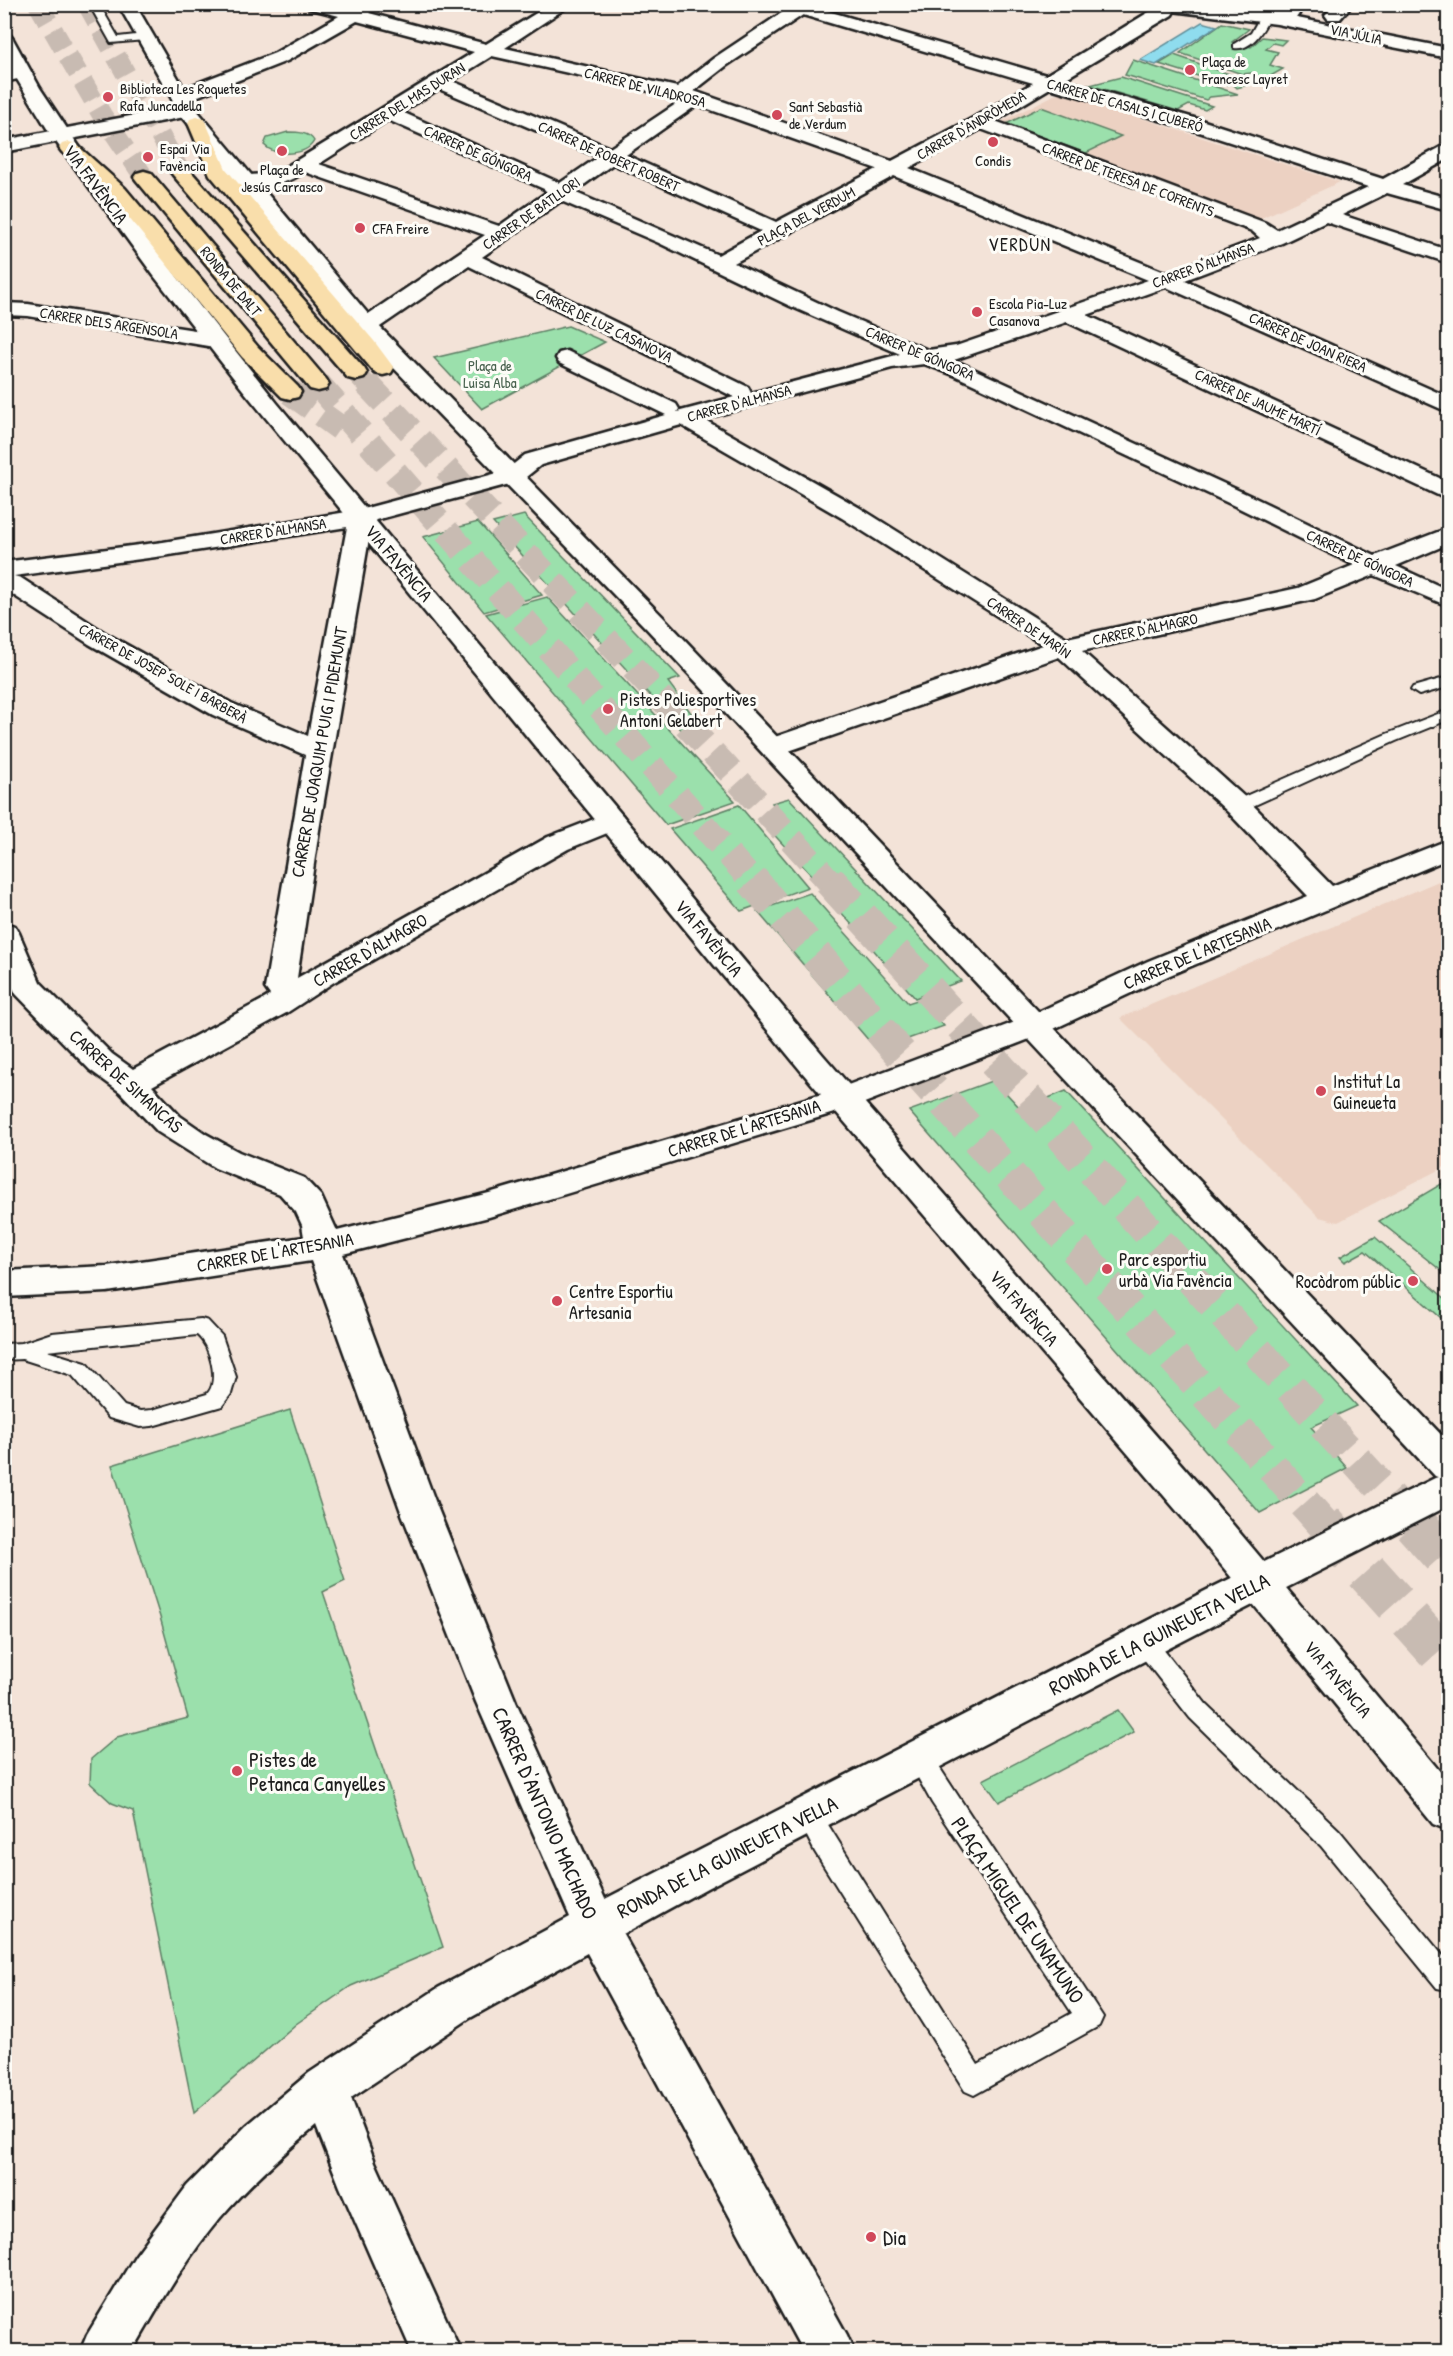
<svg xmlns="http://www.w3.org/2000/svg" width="1453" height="2356" font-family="'Patrick Hand',sans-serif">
	<rect width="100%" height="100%" fill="#f3e3d8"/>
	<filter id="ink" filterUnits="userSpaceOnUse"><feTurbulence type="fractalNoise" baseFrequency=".0167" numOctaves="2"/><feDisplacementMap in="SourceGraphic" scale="12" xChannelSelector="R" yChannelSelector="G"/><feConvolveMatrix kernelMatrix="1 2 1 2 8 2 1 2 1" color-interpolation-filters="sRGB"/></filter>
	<g filter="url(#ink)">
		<g fill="#ecd1c2">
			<polygon points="1060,92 1340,182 1259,219 999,123"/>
			<polygon points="1448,877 1448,1165 1338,1222 1319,1217 1120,1018"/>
		</g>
		<g fill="#9be0ac" stroke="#5c7e64" stroke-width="1.5">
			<polygon points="1222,23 1249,29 1232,42 1251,47 1262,37 1286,40 1281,45 1273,43 1266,49 1278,52 1270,65 1283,69 1260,82 1252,73 1242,74 1180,53"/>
			<polygon points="1174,55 1255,83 1237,88 1232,83 1227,85 1159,64"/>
			<polygon points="1133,60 1238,94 1210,97 1206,100 1132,77 1125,75"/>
			<polygon points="1121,77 1212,106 1205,110 1189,105 1178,111 1090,85"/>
			<polygon points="1041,107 1121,136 1086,153 1006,124"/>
			<path d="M 288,132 C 297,132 309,132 314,141 C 306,156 276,157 264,145 L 267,138 Z"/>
			<polygon points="568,326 605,342 482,409 434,358"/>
			<polygon points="524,515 680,678 668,682 703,729 686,735 493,523"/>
			<polygon points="478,522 542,595 484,612 423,537"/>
			<polygon points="547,597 735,801 666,825 486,614"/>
			<polygon points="789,798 961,981 915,998 822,890 824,889 766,826 776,809 772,803"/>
			<polygon points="739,805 808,887 741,911 670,829"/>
			<polygon points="810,893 908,1003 920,999 944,1026 877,1050 757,911"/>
			<polygon points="994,1080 1021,1109 1066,1091 1357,1406 1311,1427 1347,1468 1260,1513 909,1111"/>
			<polygon points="1448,1180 1448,1276 1379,1221"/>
			<polygon points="1375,1237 1448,1301 1448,1324 1365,1251 1345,1262 1340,1257"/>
			<polygon points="290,1410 345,1581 323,1592 443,1947 351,1986 296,2024 194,2113 133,1811 112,1803 90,1783 91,1759 117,1737 188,1718 160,1617 112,1465"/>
			<polygon points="1118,1710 1134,1732 999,1802 983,1780"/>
		</g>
		<polygon fill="#8fdcee" stroke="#618f9a" stroke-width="1.5" points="1202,22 1217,26 1156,65 1140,60"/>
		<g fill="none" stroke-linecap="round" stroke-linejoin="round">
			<g stroke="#c8bbb2" stroke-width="20" stroke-dasharray="20 10" stroke-linecap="butt">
				<polyline points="38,4 102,115 144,177"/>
				<polyline points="87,4 180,171"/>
				<polyline points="356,373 367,385"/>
			</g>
			<g stroke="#c8bbb2" stroke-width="26" stroke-dasharray="26 13" stroke-linecap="butt">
				<polyline points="366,383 724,765 830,882"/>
				<polyline points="318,384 753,882"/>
				<polyline points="290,392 340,428"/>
			</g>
			<g stroke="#c8bbb2" stroke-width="33" stroke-dasharray="33 16" stroke-linecap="butt">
				<polyline points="752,880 891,1043 1324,1525"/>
				<polyline points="829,880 1415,1525"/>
			</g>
			<g stroke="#c8bbb2" stroke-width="43" stroke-dasharray="43 22" stroke-linecap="butt">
				<polyline points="1323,1523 1448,1662"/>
				<polyline points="1414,1523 1448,1561"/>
			</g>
			<defs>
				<g id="lane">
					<polygon points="89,4 99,4 118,37 145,34 150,37 145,40 111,43"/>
					<path d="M 1265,14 L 1270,17 C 1263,30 1252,51 1234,48 L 1234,44 L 1251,33 L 1261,15 Z"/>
					<polygon points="1448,677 1448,687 1419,695 1411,690 1413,687"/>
					<polygon points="1448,710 1448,720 1396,741 1244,810 1238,811 1230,806 1232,802 1384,735"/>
					<path d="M 201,1319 L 208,1321 L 222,1336 L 236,1377 L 231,1394 L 222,1406 L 152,1426 L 140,1427 L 109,1418 L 72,1375 L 22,1359 L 4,1360 L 4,1344 L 22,1343 L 52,1333 ZM 197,1335 C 210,1346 220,1381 207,1394 L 152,1410 L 140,1411 L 124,1406 L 86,1363 L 47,1351 Z"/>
					<polygon points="1144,1632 1152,1635 1206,1704 1339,1830 1448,1962 1448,1990 1437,1988 1321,1846 1190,1718 1136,1649 1132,1642 1136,1635"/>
					<polygon points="919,1747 928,1750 1103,2017 1099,2026 974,2095 965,2091 815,1852 796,1815 799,1807 808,1804 817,1807 978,2065 1072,2013 932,1803 907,1758 910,1750"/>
				</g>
				<g id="street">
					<path d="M 306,4 L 336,4 L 352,9 L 359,4 L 372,4 L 375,8 L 369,13 L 486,44 L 551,4 L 572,4 L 505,48 L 677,87 L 714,58 L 795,4 L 816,4 L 814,7 L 1046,75 L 1162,4 L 1178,4 L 1172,15 L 1063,80 L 1201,120 L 1383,179 L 1441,147 L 1448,145 L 1448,159 L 1402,185 L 1448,198 L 1448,210 L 1387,193 L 1342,215 L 1448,250 L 1448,263 L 1326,222 L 1282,243 L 1185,280 L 1448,397 L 1448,412 L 1166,287 L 1087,315 L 1448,482 L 1448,498 L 1440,496 L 1067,322 L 954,360 L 1253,497 L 1375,556 L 1448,528 L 1448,544 L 1396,566 L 1448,590 L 1448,606 L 1374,575 L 1315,599 L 1082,651 L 1248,800 L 1332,886 L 1448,840 L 1448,859 L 1170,975 L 1045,1033 L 854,1107 L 489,1217 L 343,1254 L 438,1509 L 516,1702 L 605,1899 L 1207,1590 L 1435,1478 L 1448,1474 L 1448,1506 L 1235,1614 L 707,1888 L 623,1934 L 847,2335 L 854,2352 L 803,2352 L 587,1953 L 470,2018 L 351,2098 L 375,2162 L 461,2352 L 412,2352 L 340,2187 L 316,2126 C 283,2154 249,2184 220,2218 C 186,2258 159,2306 132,2352 L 80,2352 L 87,2335 L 135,2256 L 187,2186 L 246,2126 L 309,2073 L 438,1988 L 570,1917 L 476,1702 L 400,1509 L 311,1261 L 107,1292 L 4,1297 L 4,1271 L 107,1266 L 304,1237 L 302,1225 L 296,1212 L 280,1194 L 215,1168 L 158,1132 L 120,1092 L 90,1070 L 16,994 L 4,970 L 4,923 L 15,926 L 19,933 L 40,982 L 112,1054 L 133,1069 L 266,998 L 270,995 L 265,988 L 305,755 L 213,715 L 89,644 L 4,589 L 4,562 L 163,542 L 359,510 L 505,471 L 525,455 L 666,415 L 559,363 L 556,358 L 559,353 L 567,351 L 676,404 L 679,409 L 677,412 L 734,397 L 469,266 L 374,331 L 366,333 L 358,331 L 355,326 L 358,321 L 485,235 L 305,172 C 284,185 263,190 238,184 L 235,180 L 238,176 L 276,173 L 474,52 L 357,21 L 287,61 L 196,97 L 182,97 L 180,93 L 182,89 L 275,53 L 339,16 L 308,8 ZM 803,15 L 1033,83 L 973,118 L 892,161 L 694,91 L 726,66 ZM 492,56 L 676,97 L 682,100 L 610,148 L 452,81 ZM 1050,88 L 1187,128 L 1368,187 L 1277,230 L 1266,223 L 995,121 ZM 439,89 L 598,157 L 560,183 L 402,112 ZM 697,105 L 877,169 L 776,222 L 626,155 ZM 388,120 L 544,189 L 547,192 L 499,226 L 319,164 ZM 981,129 L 1252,231 L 1260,238 L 1167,273 L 909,168 ZM 613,164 L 761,231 L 718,255 L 574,192 ZM 894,176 L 1148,280 L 956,346 L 928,350 L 838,312 L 734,263 ZM 561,201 L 659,243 L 790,306 L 900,354 L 751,393 L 748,387 L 482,257 ZM 924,364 L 956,376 L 1237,507 L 1354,565 L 1298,588 L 1067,638 L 860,508 L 703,419 L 892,368 ZM 681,425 L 842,518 L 1043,645 L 763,741 L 759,747 L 763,753 L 773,755 L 783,753 L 1059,657 L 1228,812 L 1308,896 L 1148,961 L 1023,1019 L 832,1091 L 489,1193 L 337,1231 L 321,1196 L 304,1178 L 239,1152 L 206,1134 L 180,1116 L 152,1086 L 288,1012 L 334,982 L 568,849 L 622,827 L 626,821 L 622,815 L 612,812 L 548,837 L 297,978 L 319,830 L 372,521 L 521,481 L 541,465 ZM 347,527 L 308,736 L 231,703 L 107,634 L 21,578 L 14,576 L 163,556 Z"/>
					<polygon points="1231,4 1268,4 1296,10 1299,14 1296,18 1290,19 1233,8"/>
					<polygon points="1335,4 1353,4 1340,19 1328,19 1325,15"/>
					<polygon points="21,68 27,69 30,73 27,77 4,82 4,71"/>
					<polygon points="188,105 195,107 197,111 195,115 4,152 4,140"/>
					<polygon points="4,303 28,304 214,333 222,335 225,340 222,345 214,347 28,316 4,315"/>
				</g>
				<g id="secondary">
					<polygon points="118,4 135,4 196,109 374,321 664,618 1448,1442 1448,1481 1435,1476 646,628 358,331 181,115"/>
					<polygon points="1148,4 1202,4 1277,14 1448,48 1448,58 1277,24 1156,9"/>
					<polygon points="4,34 10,35 13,39 40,88 84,154 187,290 277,403 823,1055 1208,1495 1448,1781 1448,1830 1433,1824 1182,1517 801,1071 243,390 154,276 51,135 4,58"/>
				</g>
				<g id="highway">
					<polygon points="197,117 204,119 206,123 226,169 374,341 394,368 391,373 383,375 375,373 210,175 188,123 190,119"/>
					<polygon points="69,142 76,144 125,188 258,347 298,387 301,392 298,397 290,399 282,397 242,357 111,196 62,152 59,148 62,144"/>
					<polygon points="180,165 187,167 364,368 367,373 364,378 356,380 348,378 173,175 170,171 173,167"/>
					<polygon points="144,171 151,173 326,379 329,384 326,389 318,391 310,389 137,181 134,177 137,173"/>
				</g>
			</defs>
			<use href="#lane" stroke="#1c1c1c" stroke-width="4"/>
			<use href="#street" stroke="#1c1c1c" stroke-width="5"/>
			<use href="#secondary" stroke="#1c1c1c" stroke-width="5"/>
			<use href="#highway" stroke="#1c1c1c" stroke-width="5"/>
			<use href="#lane" fill="#fdfcf7" fill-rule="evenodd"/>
			<use href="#street" fill="#fdfcf7" fill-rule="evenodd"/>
			<use href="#secondary" fill="#fdfcf7" fill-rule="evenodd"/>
			<use href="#highway" fill="#f9deab" fill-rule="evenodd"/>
		</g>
	</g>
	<g fill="#d1495b" stroke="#fdfcf7" stroke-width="2">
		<circle cx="1190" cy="70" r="6"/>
		<circle cx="108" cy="97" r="6"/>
		<circle cx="777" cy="115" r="6"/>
		<circle cx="993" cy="142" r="6"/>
		<circle cx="282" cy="151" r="6"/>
		<circle cx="148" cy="157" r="6"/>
		<circle cx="360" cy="228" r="6"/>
		<circle cx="977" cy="312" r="6"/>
		<circle cx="608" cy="709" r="6"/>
		<circle cx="1321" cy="1091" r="6"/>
		<circle cx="1107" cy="1269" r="6"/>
		<circle cx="1413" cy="1281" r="6"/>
		<circle cx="557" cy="1301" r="6"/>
		<circle cx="237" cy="1771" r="6"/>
		<circle cx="871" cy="2237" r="6"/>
	</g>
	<g text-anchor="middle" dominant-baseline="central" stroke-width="6" stroke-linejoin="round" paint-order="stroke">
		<g font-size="15" fill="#1c1c1c" stroke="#fdfcf7">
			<text transform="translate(1356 34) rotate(12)">VIA JÚLIA</text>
			<text transform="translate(645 87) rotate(14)">CARRER DE VILADROSA</text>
			<text transform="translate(407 101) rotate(-32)">CARRER DEL MAS DURAN</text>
			<text transform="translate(1125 105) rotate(16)">CARRER DE CASALS I CUBERÓ</text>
			<text transform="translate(971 125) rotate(-30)">CARRER D'ANDRÒMEDA</text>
			<text transform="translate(478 153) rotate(24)">CARRER DE GÓNGORA</text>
			<text transform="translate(609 156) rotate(24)">CARRER DE ROBERT ROBERT</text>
			<text transform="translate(1128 179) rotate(21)">CARRER DE TERESA DE COFRENTS</text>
			<text transform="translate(531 213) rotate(-35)">CARRER DE BATLLORI</text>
			<text transform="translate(806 216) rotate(-28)">PLAÇA DEL VERDUM</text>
			<text transform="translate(1203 265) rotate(-20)">CARRER D'ALMANSA</text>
			<text transform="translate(231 281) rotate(50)">RONDA DE DALT</text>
			<text transform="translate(109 323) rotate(9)">CARRER DELS ARGENSOLA</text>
			<text transform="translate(604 325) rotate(26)">CARRER DE LUZ CASANOVA</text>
			<text transform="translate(1308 342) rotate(24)">CARRER DE JOAN RIERA</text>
			<text transform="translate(920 353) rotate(23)">CARRER DE GÓNGORA</text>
			<text transform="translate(1258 402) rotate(25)">CARRER DE JAUME MARTÍ</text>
			<text transform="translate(739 403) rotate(-15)">CARRER D'ALMANSA</text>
			<text transform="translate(273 531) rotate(-9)">CARRER D'ALMANSA</text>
			<text transform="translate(1360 558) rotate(25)">CARRER DE GÓNGORA</text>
			<text transform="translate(1029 627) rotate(34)">CARRER DE MARÍN</text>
			<text transform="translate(1145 629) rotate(-12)">CARRER D'ALMAGRO</text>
			<text transform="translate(163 673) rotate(29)">CARRER DE JOSEP SOLE I BARBERÀ</text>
		</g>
		<g font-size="15" fill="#1c1c1c" stroke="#fdfcf7" text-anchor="start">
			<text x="1202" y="61">Plaça de<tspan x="1202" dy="17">Francesc Layret</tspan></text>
			<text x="120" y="88">Biblioteca Les Roquetes<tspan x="120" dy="17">Rafa Juncadella</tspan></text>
			<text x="789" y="106">Sant Sebastià<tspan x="789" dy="17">de Verdum</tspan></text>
			<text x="160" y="148">Espai Via<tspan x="160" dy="17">Favència</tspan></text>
			<text x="993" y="160" text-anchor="middle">Condis</text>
			<text x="282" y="169" text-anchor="middle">Plaça de<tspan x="282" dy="17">Jesús Carrasco</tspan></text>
			<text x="372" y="228">CFA Freire</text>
			<text x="989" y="303">Escola Pia-Luz<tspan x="989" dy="17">Casanova</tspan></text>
		</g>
		<g font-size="15" fill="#48614e" stroke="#fdfcf7">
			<text x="490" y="365">Plaça de<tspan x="490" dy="17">Luisa Alba</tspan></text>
		</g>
		<g font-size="18" fill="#1c1c1c" stroke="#fdfcf7">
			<text transform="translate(96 184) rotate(53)">VIA FAVÈNCIA</text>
			<text transform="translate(399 563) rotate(50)">VIA FAVÈNCIA</text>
			<text transform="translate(319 752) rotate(-80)">CARRER DE JOAQUIM PUIG I PIDEMUNT</text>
			<text transform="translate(709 938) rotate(50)">VIA FAVÈNCIA</text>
			<text transform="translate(370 950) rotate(-30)">CARRER D'ALMAGRO</text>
			<text transform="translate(1197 953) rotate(-23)">CARRER DE L'ARTESANIA</text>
			<text transform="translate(126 1081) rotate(42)">CARRER DE SIMANCAS</text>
			<text transform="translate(744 1128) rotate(-17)">CARRER DE L'ARTESANIA</text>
			<text transform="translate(275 1252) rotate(-10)">CARRER DE L'ARTESANIA</text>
			<text transform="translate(1024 1308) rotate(49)">VIA FAVÈNCIA</text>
			<text transform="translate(1338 1679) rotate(50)">VIA FAVÈNCIA</text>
		</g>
		<g font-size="18" letter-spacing="1.5" fill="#1c1c1c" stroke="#fdfcf7">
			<text x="1020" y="244">VERDUN</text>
		</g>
		<g font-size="18" fill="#1c1c1c" stroke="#fdfcf7" text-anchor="start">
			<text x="620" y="699">Pistes Poliesportives<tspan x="620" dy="21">Antoni Gelabert</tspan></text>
			<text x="1333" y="1081">Institut La<tspan x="1333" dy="21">Guineueta</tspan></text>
			<text x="1119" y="1259">Parc esportiu<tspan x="1119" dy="21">urbà Via Favència</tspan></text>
			<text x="1401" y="1281" text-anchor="end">Rocòdrom públic</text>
			<text x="569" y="1291">Centre Esportiu<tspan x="569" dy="21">Artesania</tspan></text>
		</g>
		<g font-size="21" fill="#1c1c1c" stroke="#fdfcf7">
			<text transform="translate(1159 1634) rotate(-27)">RONDA DE LA GUINEUETA VELLA</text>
			<text transform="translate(545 1813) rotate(66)">CARRER D'ANTONIO MACHADO</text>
			<text transform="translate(727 1857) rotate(-27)">RONDA DE LA GUINEUETA VELLA</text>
			<text transform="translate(1018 1910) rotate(56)">PLAÇA MIGUEL DE UNAMUNO</text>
		</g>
		<g font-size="21" fill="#1c1c1c" stroke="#fdfcf7" text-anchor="start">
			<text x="249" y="1759">Pistes de<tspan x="249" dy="24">Petanca Canyelles</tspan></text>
			<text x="883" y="2237">Dia</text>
		</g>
	</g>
	<rect width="1453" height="2356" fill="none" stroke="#fdfcf7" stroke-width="24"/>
	<rect x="12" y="12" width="1429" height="2332" fill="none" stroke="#1c1c1c" stroke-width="2" filter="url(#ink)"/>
</svg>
